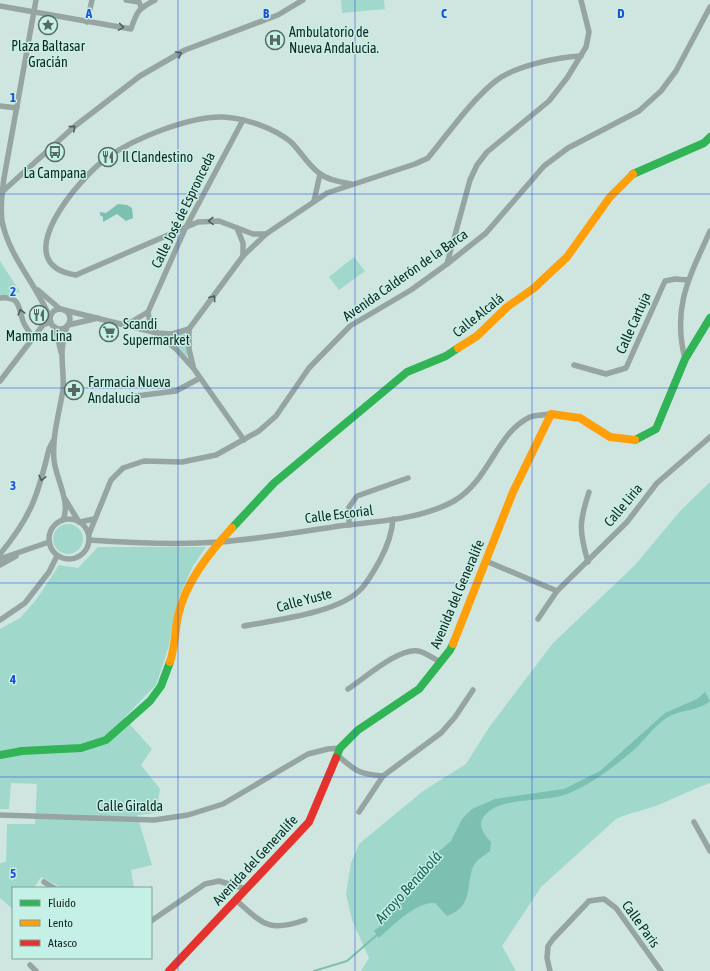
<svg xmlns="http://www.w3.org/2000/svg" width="710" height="971" font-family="'Asap Condensed',sans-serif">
	<rect width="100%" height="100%" fill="#cfe6e0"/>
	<g fill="#a1d8cc">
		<polygon points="341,0 384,0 385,9 342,13"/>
		<polygon points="354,257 365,271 339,290 329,277"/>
		<polygon points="0,261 20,292 0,297"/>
		<polygon points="184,333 187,337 187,357 177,345 164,336"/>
		<path d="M 710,482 L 710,783 C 693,789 677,797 661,804 C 646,810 631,812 616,819 L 541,887 L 502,946 L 516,971 L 361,971 L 369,958 L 352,920 L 346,894 L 351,863 L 359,844 L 423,791 L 466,764 L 490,726 L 553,643 L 634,566 L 682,509 Z"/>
		<circle cx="68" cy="539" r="15"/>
		<polygon points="98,547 206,547 193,566 178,599 168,649 156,685 124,718 152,749 141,765 160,789 156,813 137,815 152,865 131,870 134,888 62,888 41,877 34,888 13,888 13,909 0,898 0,863 6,862 7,824 35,824 37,784 11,783 9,809 0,809 0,629 20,618 36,600 59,565 78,568"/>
	</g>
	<g fill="#7cc0b1">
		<polygon points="118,204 127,205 132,208 133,218 126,221 117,214 103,222 103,217 100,215 100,212 106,213"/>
		<path d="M 705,692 L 710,701 C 697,712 679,709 665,719 C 654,727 645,739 635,749 C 615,766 592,784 567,794 C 544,803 503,796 486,814 C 476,823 483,834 491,842 L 490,851 C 487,854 481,857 477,861 C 463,876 478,905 447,916 L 435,903 C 417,901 392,926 379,938 L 374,931 L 379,927 L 385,915 L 402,900 L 412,876 L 416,871 L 451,841 L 462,819 L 472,809 L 495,799 L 564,789 L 600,771 L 665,713 L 697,699 Z"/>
	</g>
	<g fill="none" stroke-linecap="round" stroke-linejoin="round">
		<polyline stroke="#7cc0b1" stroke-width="2" points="314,971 347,961 378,934"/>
		<g stroke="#96a5a1" stroke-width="5.5">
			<path d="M 36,0 L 4,178 C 2,192 0,207 2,221 C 9,257 37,285 50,318"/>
			<polyline points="126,0 139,2 141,7"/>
			<path d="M 0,6 L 131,29 C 137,11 138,9 155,0"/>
			<polyline points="87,22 92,0"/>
			<polyline points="0,106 17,108"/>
			<polyline points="2,192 75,126 140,76 185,50 278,15 303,0"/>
			<polyline points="314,201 320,174"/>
			<polyline points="237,228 243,243 243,256"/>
			<path d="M 266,234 L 253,234 L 219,221 L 198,222 L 76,275 C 4,264 80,177 108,157 C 135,138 190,116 223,117 C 245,118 274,128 291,142 C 301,152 308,165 319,173 C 328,180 340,182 351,184"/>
			<polyline points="447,264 470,180 477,165 487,152 549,101 567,78 586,47 589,32 581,0"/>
			<polyline points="38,290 60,309"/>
			<path d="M 0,298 C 20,296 18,306 23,321 C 25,327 30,332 33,338"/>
			<circle cx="60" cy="319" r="10"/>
			<polyline points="64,310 157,333 172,334 189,329"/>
			<polyline points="148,312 185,229 243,120"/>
			<polyline points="148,312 150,323 157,333 177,350 194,369 244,440"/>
			<polyline points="68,325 98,318"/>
			<polyline points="126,325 148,312"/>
			<polyline points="55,327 61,352"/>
			<path d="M 189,329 L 243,256 L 266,234 L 327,193 L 415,164 L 428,158 C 447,135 473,98 497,80 C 516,66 557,57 581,56"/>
			<polyline points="189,329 189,349 193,366"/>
			<path d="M 685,359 C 672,307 689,278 710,231"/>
			<polyline points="574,365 606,374 626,368 665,281 675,279 688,280"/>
			<polyline points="0,381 43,325 51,322"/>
			<polyline points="120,398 176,391 200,378"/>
			<polyline points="65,499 79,522"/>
			<circle cx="69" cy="539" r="20"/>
			<path d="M 63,520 C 71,502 56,479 54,460 C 52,436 59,414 63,390 C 64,377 62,366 62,353 C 62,343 65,335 67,326"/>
			<polyline points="80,522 94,519"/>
			<polyline points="349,525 349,507 357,496 408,478"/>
			<polyline points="89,534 111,480 123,468 144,461 182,462 216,455 259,431 276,416 309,368 350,326 411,290 447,264 486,233 544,166 568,148 639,111 661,91 676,71 710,7"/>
			<path d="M 89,540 C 132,543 177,545 219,542 C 259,539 300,532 339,526 C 377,521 420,520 454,501 C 490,480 496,433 530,417 C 536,415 545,415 551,414"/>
			<path d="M 0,554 C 31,517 38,495 49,449 L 53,441"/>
			<polyline points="0,559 49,542"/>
			<polyline points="486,561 557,591"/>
			<path d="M 588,562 C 579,531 579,522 589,492"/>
			<polyline points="0,565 16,556"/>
			<polyline points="538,619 557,591 627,522 657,483 710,437"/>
			<polyline points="0,620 25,603 49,572 57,556"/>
			<path d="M 244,626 C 276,620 340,613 362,588 C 369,580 375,569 380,560 C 387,547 392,534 393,519"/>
			<path d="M 348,689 C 365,678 398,648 418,651 C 425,652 434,659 441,662"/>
			<path d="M 337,755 C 356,771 358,774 383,776"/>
			<polyline points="359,812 383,776 441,733 455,717 473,690"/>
			<polyline points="0,815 154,820 188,815 223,804 308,754 328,749 340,748"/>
			<polyline points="694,822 710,851"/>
			<polyline points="44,882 54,888"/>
			<path d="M 236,900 C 263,924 268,933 305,920"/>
			<polyline points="151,921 205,884 219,881 246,889"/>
			<polyline points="30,965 36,971"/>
			<polyline points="550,971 547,958 548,946 553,939 589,901 604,899 616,908 661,971"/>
		</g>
		<g stroke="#30b455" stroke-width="8">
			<polyline points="633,174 704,143 710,137"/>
			<polyline points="635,440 656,429 685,359 710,318"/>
			<polyline points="232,528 274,483 407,372 446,356 458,348"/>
			<polyline points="0,755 22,751 81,748 106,740 150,701 161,686 170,662"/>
			<polyline points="336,758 340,748 358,730 419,689 450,650 453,644"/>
		</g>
		<g stroke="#ff9f0a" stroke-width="8">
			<polyline points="458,348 477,336 507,307 534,288 567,257 610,197 633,174"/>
			<polyline points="453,644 513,492 551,414 580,418 610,437 635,440"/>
			<path d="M 170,662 C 175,647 175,631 178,616 C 185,583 209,553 232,528"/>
		</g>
		<polyline stroke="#e5322d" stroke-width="8" points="169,971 309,822 336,758"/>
	</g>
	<defs><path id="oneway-chevron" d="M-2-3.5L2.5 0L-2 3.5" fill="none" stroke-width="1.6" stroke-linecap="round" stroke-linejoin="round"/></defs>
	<g stroke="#4f5f5b">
		<use href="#oneway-chevron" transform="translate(121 27) rotate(9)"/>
		<use href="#oneway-chevron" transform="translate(179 54) rotate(-30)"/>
		<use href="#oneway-chevron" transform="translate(73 128) rotate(-41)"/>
		<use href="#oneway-chevron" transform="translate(211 221) rotate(177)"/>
		<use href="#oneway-chevron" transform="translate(213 298) rotate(-54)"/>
		<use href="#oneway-chevron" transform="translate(21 312) rotate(-105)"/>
		<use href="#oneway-chevron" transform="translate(42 478) rotate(104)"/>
	</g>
	<path fill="none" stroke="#1d4ed8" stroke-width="1" stroke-opacity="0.55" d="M 178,0 L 178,971M 355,0 L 355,971M 532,0 L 532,971M 0,194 L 710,194M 0,388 L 710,388M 0,583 L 710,583M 0,777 L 710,777"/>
	<defs>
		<symbol id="sight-ring" viewBox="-11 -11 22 22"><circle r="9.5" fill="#c5f0e5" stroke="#566964" stroke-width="1.5"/><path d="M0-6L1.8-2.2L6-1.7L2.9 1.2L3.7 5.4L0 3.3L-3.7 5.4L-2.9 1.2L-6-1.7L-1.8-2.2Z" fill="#566964"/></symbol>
		<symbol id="hospital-ring" viewBox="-11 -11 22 22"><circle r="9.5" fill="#c5f0e5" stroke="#566964" stroke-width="1.5"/><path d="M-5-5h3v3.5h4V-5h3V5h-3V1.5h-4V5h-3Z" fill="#566964"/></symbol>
		<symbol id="bus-ring" viewBox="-11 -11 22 22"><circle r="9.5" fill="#c5f0e5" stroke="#566964" stroke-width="1.5"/><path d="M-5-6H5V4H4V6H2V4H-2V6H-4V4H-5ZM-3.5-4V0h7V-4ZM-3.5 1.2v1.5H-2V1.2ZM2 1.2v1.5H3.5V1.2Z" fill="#566964"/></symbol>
		<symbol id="restaurant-ring" viewBox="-11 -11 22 22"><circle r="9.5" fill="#c5f0e5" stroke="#566964" stroke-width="1.5"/><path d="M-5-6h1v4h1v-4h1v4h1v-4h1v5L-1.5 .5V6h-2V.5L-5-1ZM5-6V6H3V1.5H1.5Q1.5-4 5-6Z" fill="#566964"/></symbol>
		<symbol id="supermarket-ring" viewBox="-11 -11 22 22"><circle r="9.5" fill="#c5f0e5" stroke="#566964" stroke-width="1.5"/><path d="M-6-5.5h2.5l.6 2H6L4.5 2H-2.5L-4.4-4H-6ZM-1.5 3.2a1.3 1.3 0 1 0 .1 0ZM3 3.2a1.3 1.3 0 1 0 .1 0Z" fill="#566964"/></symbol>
		<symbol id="pharmacy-ring" viewBox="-11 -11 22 22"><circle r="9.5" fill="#c5f0e5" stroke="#566964" stroke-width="1.5"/><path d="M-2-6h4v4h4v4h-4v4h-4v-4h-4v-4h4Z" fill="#566964"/></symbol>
	</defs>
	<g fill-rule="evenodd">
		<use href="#sight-ring" x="37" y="14" width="22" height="22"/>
		<use href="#hospital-ring" x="264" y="29" width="22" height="22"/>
		<use href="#bus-ring" x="44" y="141" width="22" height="22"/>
		<use href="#restaurant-ring" x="97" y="146" width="22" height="22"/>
		<use href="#restaurant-ring" x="28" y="304" width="22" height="22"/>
		<use href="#supermarket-ring" x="98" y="321" width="22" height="22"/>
		<use href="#pharmacy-ring" x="63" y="379" width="22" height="22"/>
	</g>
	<g text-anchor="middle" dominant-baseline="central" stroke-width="3" stroke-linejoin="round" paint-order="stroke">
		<g font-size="14" fill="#152622" stroke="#c5f0e5" text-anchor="start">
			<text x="289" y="32">Ambulatorio de<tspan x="289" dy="16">Nueva Andalucia.</tspan></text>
			<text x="48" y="46" text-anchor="middle">Plaza Baltasar<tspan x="48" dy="16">Gracián</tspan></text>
			<text x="122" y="157">Il Clandestino</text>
			<text x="55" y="173" text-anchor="middle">La Campana</text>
			<text x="123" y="324">Scandi<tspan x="123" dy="16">Supermarket</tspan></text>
			<text x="39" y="336" text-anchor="middle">Mamma Lina</text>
			<text x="88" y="382">Farmacia Nueva<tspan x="88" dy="16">Andalucia</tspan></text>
		</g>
		<g font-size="14" fill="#152622" stroke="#c5f0e5">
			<text transform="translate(183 210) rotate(-64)">Calle José de Espronceda</text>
			<text transform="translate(405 275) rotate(-35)">Avenida Calderón de la Barca</text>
			<text transform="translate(478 315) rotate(-39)">Calle Alcalá</text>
			<text transform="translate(633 323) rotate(-66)">Calle Cartuja</text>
			<text transform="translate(623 505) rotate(-50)">Calle Liria</text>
			<text transform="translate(339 514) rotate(-7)">Calle Escorial</text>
			<text transform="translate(457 594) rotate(-67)">Avenida del Generalife</text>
			<text transform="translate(304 600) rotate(-15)">Calle Yuste</text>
			<text x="130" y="806">Calle Giralda</text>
			<text transform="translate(255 860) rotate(-47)">Avenida del Generalife</text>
			<text transform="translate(641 924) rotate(54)">Calle Paris</text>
		</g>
		<g font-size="15" font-style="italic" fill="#1d6256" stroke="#c5f0e5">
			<text transform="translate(408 887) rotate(-48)">Arroyo Benabolá</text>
		</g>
	</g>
	<g font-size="13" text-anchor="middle" font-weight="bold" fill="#1d4ed8" stroke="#c5f0e5" stroke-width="3" stroke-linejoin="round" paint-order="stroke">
		<text x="89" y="18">A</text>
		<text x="266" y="18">B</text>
		<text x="444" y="18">C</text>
		<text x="621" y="18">D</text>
		<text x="13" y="102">1</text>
		<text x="13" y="296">2</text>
		<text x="13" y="490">3</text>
		<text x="13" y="684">4</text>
		<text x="13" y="878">5</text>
	</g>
	<rect x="12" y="887" width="140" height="72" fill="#c5f0e5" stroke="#7f9f97"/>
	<rect x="20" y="900" width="20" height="6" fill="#30b455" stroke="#7f9f97"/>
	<text x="48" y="907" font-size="12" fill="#152622">Fluido</text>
	<rect x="20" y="920" width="20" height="6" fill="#ff9f0a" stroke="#7f9f97"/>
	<text x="48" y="927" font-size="12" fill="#152622">Lento</text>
	<rect x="20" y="940" width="20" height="6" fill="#e5322d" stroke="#7f9f97"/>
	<text x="48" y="947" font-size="12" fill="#152622">Atasco</text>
</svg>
